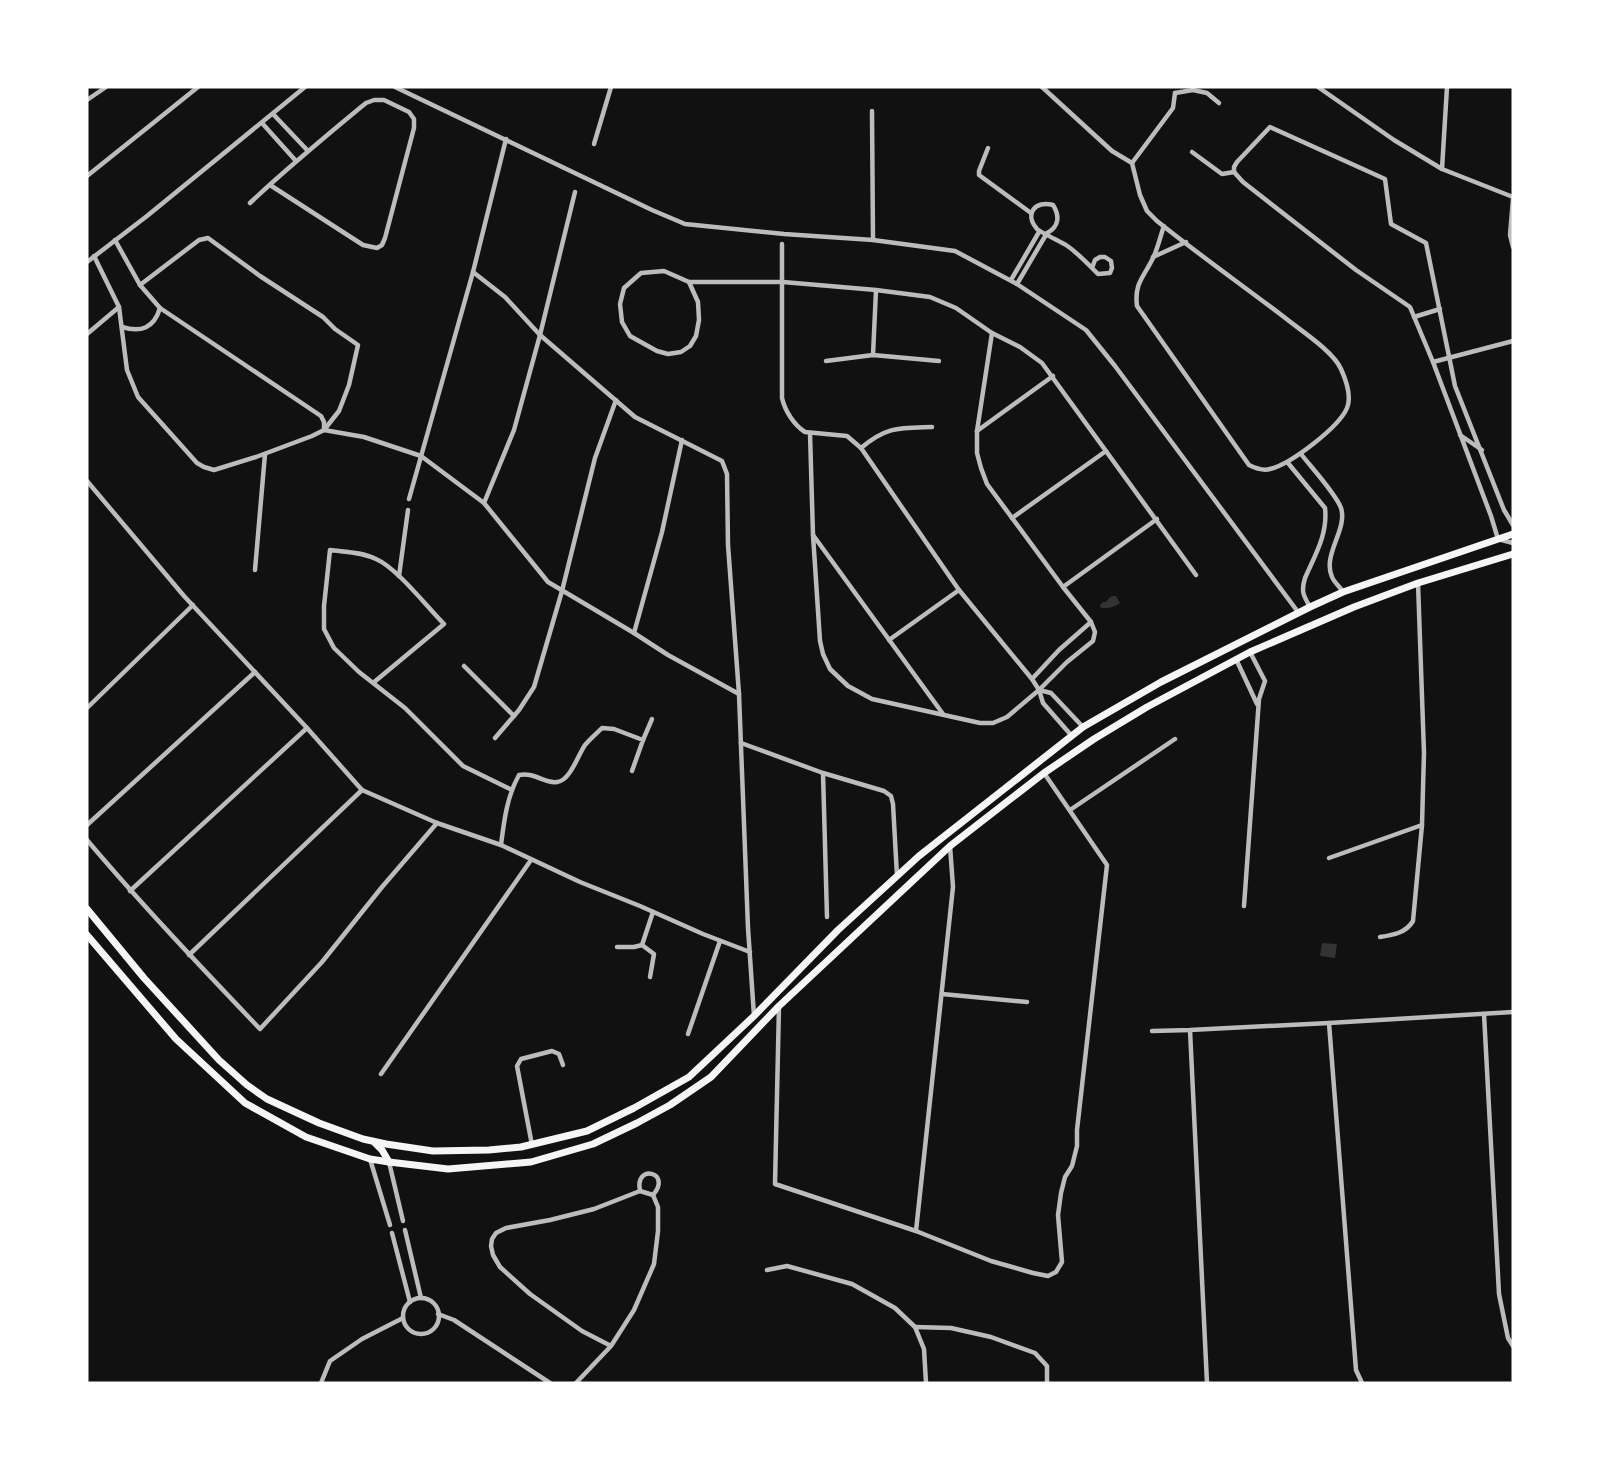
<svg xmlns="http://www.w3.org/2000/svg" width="1600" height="1470" font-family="'Fira Sans Condensed',sans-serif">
	<rect width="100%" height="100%" fill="#111"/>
	<g fill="#333">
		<path d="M 1113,596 L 1116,596 L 1120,603 C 1114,607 1106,610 1100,607 L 1100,605 L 1103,602 L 1106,602 L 1110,597 Z"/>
		<polygon points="1322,943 1337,944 1335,958 1320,956"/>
	</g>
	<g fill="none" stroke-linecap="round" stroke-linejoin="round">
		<g stroke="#bcbcbc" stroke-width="4.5">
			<polyline points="395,87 652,210 685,224 784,234 873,240 955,251 1017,284 1086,330 1115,366 1298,612"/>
			<path d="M 1042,87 L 1112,151 L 1132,163 L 1140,195 L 1147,211 L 1157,221 C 1198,254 1242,285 1284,317 C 1300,330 1333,351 1341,369 C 1346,380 1352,396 1347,408 C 1339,427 1291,464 1270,469 C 1263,471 1255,468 1249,465 L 1137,306 C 1134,283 1144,277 1153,258 C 1158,248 1160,237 1164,226"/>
			<polyline points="1318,87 1394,140 1442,169 1513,197"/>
			<polyline points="1175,93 1193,90 1207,93 1219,103"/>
			<polyline points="87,100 106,87"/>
			<polyline points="872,111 873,240"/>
			<polyline points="273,114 308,151"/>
			<polyline points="262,123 296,161"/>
			<polyline points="594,144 611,87"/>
			<polyline points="988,148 979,171 979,175 1031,213"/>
			<polyline points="1192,152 1222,174 1234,172"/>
			<polyline points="1132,163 1173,108 1175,93"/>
			<polyline points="1442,169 1447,87"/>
			<polyline points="1234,172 1234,167 1237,162 1270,127 1385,179 1391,224 1426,243 1455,386 1504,510 1513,525"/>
			<polyline points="1234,172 1243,182 1356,270 1410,307 1433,362 1491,516 1498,539 1513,543"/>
			<polyline points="87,176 198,87"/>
			<polyline points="1513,199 1510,235 1513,247"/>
			<path d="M 250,203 C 287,168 326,136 366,103 L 374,100 L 384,100 L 409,112 L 414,119 L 414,128 L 385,238 L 382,245 L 377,248 L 363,245 L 270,185"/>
			<path d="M 782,244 L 782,398 C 785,411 794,425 805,432 L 847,436 L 861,448 L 959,590 L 1032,679 L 1039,690 L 1043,703 L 1071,735"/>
			<polyline points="94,256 119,307 127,370 138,397 197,463 204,467 214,470 256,457 312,436 324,430 324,422 321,416 160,308 140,285 115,240"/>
			<polyline points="1153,257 1186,242"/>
			<polyline points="87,262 147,216 305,87"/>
			<polygon points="664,271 689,282 698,302 699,320 696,336 690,346 681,352 668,354 657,351 630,336 622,322 620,304 624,288 641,273"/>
			<polyline points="473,272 505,297 540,335 635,417 722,461 727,474 728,545 739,694 748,928 754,1016"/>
			<polyline points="1011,280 1039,232"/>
			<polyline points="689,282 783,282 876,290 930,297 956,308 992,333 1020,347 1042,363 1196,575"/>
			<path d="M 1017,284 L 1047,233 C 1059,227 1060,216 1053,205 C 1035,200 1024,214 1037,229 C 1040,232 1059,241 1066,245 C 1078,253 1088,264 1098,274 L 1110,273 L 1112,268 L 1111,261 L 1105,257 L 1100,257 L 1095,260 L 1092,268"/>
			<polyline points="140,285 199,240 208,238 260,276 323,317 335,329 358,345 349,385 339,411 324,430 364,437 421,456 484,503 548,582 634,633 668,655 739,694"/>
			<polyline points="1414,317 1440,309"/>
			<path d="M 122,327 C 141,333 154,328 160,308"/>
			<polyline points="87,334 119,307"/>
			<polyline points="873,355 876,290"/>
			<polyline points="826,361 873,355 939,361"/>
			<polyline points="1433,362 1513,341"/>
			<polyline points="977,431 1053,376"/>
			<polyline points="810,433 813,535 820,641 823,654 830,669 848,686 872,699 980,723 993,723 1007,717 1039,690 1067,662 1093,641 1095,632 1091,622 1063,587 987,484 981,468 977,453 977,431 992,333"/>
			<polyline points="1460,435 1482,450"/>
			<path d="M 861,448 C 887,426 900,428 932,427"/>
			<path d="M 1301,454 C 1311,467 1336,494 1341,508 C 1348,529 1322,555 1332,577 C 1334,582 1340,587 1343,592"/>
			<path d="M 1288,463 L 1325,508 C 1328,534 1315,555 1305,578 C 1301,591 1303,595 1310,607"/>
			<polyline points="87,481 184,596 307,728 362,790 437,823 501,845 580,882 640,906 703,934 750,952"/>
			<polyline points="409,499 473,272 506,139"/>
			<polyline points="484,503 514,430 540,335 575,192"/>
			<polyline points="1012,518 1106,451"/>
			<polyline points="813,535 943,714"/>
			<polyline points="255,570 265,454"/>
			<polyline points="399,576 408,510"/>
			<polyline points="1063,587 1157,519"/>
			<polyline points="634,633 662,532 682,440"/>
			<polyline points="889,640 959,590"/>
			<polyline points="1236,659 1257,704"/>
			<polyline points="464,666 514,716"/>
			<polyline points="1032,679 1059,650 1091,622"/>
			<path d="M 373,683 L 444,624 C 427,607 397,568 376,559 C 362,552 345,552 330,550 L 324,606 L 324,629 L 334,648 L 359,672 L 405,708 L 463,766 L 512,790"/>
			<polyline points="1039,690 1051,693 1083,727"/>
			<polyline points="87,708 193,605"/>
			<polyline points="495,738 519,710 534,687 562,591 595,458 616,400"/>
			<polyline points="643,740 652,719"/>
			<polyline points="741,743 823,773 884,791 891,796 893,804 897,876"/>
			<polyline points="823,773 827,917"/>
			<polyline points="1070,810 1175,739"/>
			<polyline points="87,825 255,672"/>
			<path d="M 87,840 C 142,905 201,967 260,1029 L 322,962 L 382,887 L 437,823"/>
			<path d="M 501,845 C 504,821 507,796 519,775 C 536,772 544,784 557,782 C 570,781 578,755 585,745 C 590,739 596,734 602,728 L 614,729 L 643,740 L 632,771"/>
			<polyline points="1329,858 1422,825"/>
			<polyline points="130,891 307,728"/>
			<polyline points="1244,906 1259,699 1265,681 1250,652"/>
			<path d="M 1380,937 C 1393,935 1406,933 1413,921 L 1422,825 L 1424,753 L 1418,583"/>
			<polyline points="642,945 654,954 650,977"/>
			<polyline points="617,947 634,947 642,945 653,912"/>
			<polyline points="189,955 362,790"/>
			<polyline points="942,994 1027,1002"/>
			<polyline points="779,1006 775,1184 916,1231 991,1261 1033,1273 1048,1276 1056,1272 1062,1262 1058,1215 1061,1193 1065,1177 1072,1166 1077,1146 1077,1130 1107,865 1044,773"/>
			<polyline points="1484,1014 1499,1294 1508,1338 1513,1346"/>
			<polyline points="1329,1023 1356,1370 1362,1383"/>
			<polyline points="1190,1030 1207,1383"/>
			<polyline points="1152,1031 1190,1030 1329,1023 1513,1012"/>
			<polyline points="688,1034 720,941"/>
			<polyline points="381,1074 531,860"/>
			<polyline points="532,1145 517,1066 521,1059 552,1051 559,1054 563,1065"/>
			<polyline points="370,1159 390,1225"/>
			<polyline points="389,1162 403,1221"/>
			<path d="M 640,1191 C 634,1163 673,1172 653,1195"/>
			<polyline points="405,1230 421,1298"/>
			<polyline points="916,1231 953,887 950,846"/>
			<polyline points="392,1233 410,1302"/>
			<polyline points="767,1270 787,1266 852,1284 895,1308 915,1327 924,1349 926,1383"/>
			<circle cx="421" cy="1316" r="18"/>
			<polyline points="438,1314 454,1320 550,1383"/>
			<polyline points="915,1327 951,1328 991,1337 1035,1353 1047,1366 1047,1383"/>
			<polyline points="321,1383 330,1361 362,1339 403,1318"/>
			<polyline points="576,1383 611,1346 634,1310 654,1264 658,1231 658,1207 653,1195 640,1191 594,1209 550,1220 506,1228 496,1233 492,1239 491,1246 493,1255 500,1267 530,1294 582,1331 611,1346"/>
		</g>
		<g stroke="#f5f5f5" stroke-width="7">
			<polyline points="87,909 144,978 219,1060 247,1085 267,1099 319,1123 363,1139 386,1144 433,1151 489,1150 521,1147 587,1131 634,1108 689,1077 754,1016 838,930 919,856 1083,727 1161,682 1310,607 1343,592 1513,534"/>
			<polyline points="87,935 176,1039 245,1103 306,1137 370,1159 389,1162 448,1169 531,1162 593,1144 637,1123 670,1105 711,1077 779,1006 950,846 1044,773 1094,739 1147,707 1250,652 1354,607 1418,583 1513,554"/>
			<polyline points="375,1143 382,1150 389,1162"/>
		</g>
	</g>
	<rect width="1600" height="1470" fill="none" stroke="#ffffff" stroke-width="177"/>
</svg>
